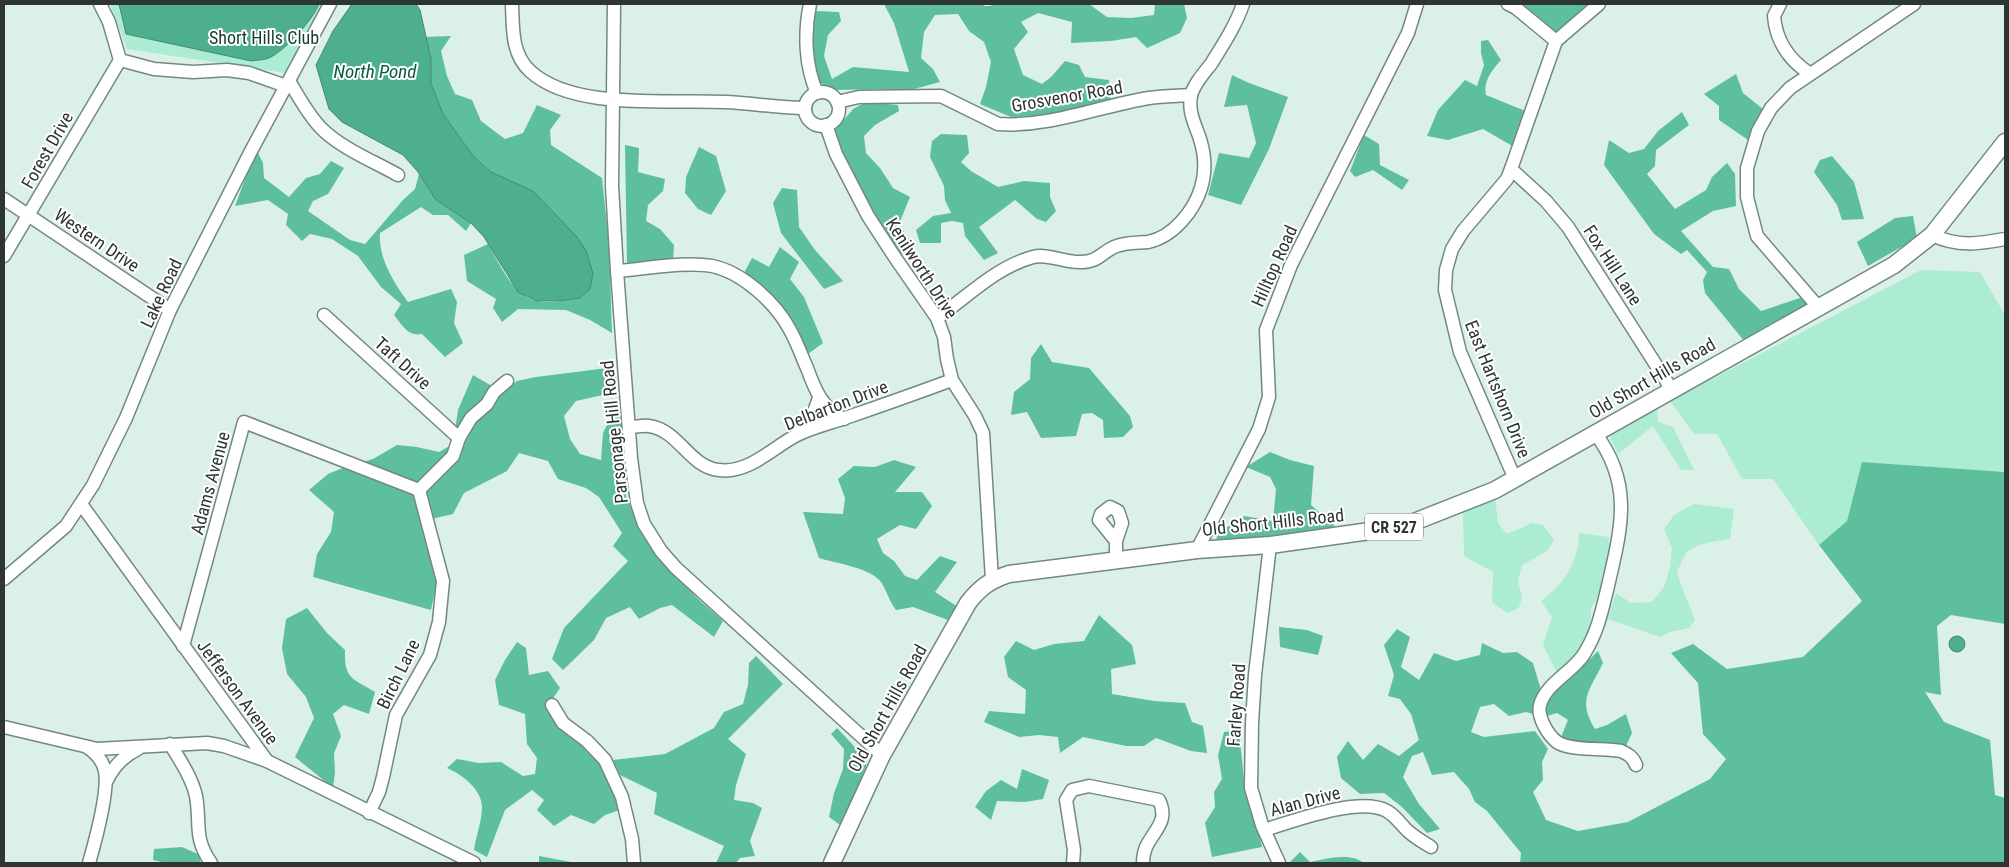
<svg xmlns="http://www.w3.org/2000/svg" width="2009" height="867" font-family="'Roboto Condensed',sans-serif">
	<rect width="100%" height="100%" fill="#dbf1e8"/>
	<g fill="#abecd2">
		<polygon points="110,4 323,4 285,73 127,49"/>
		<polygon points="1921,270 1980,272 2005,315 2005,472 1862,462 1847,521 1819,545 1773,479 1742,479 1717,434 1694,434 1670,401"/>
		<polygon points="1657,404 1658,422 1673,427 1694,470 1681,470 1653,426 1618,454 1608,433"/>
		<polygon points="1495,497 1498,523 1507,534 1532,523 1543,525 1554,540 1547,551 1522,565 1518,581 1522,597 1519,608 1508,613 1492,603 1493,572 1464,556 1463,512"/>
		<path d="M 1694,504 L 1734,509 L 1730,539 C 1719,540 1694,544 1686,553 C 1683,558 1680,566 1677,571 L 1682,588 L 1695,620 L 1689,628 L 1670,632 L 1660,637 L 1608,619 L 1616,593 L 1631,603 L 1652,602 L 1664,587 L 1670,568 L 1672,548 L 1664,529 L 1674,515 Z"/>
		<path d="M 1579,533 L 1609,537 L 1609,561 L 1602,590 L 1591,608 L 1590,631 L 1579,657 L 1558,675 L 1543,645 L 1552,617 L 1541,601 C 1565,583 1578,563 1579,533 Z"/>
	</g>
	<g fill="#5ebf9d">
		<polygon points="884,4 983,4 984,6 991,6 992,4 1089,4 1107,17 1131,18 1154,15 1155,4 1184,4 1187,18 1180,33 1147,48 1136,37 1111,41 1071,43 1072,22 1038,13 1021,22 1028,32 1014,49 1023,75 1042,84 1051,77 1065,61 1079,65 1085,77 1109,80 1111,100 1044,116 1011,117 980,104 986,87 991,62 984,42 969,31 958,14 935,15 924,32 921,58 933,69 940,82 914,89 829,90 814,77 810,40 814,11 839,12 841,21 828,35 824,56 832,79 853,67 909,72 894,23"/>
		<polygon points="1501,4 1598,4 1550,41"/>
		<path d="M 451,36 L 441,51 L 447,76 L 455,94 L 472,100 L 481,121 L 505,139 L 523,133 L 537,105 L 561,115 L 550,130 L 551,145 L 602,178 L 609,244 L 612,333 L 590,320 L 566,310 L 518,309 L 502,322 L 493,308 L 496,299 L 467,281 L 464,255 L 488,244 C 500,264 512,295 537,301 C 550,304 567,300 580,298 L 511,182 L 491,172 L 474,157 L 443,114 L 431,83 L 431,59 L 424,37 Z"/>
		<path d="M 1488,40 L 1501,60 C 1492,70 1483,81 1486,95 L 1528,112 L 1514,147 L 1483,129 L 1448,140 L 1427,136 L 1438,110 L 1465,80 L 1477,86 L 1484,65 L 1481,53 L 1481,41 Z"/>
		<polygon points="1736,74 1743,93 1763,109 1748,140 1719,120 1719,106 1704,94"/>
		<polygon points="1232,75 1249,83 1288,97 1269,149 1241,205 1208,195 1219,153 1249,158 1256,143 1247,105 1224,107"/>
		<polygon points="866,102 898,105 899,111 875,125 864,136 866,153 880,168 893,188 910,197 899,224 909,239 900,258 865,201 830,136 853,109"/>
		<polygon points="1682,112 1689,125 1656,150 1655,166 1647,174 1675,209 1706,190 1712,177 1727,163 1735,174 1736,206 1713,211 1681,231 1713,267 1729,269 1739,289 1761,311 1803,297 1813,307 1745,342 1705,293 1703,280 1707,272 1687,250 1681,254 1654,234 1604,165 1609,140 1629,153 1644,149 1658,131"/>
		<polygon points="941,134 967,135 969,153 961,162 971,171 998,187 1024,181 1050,183 1050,197 1056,211 1046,222 1037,219 1015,200 979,227 998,253 984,260 965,236 963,223 952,221 941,223 941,243 920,243 916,230 933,216 951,213 945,200 944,186 930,157 932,141"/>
		<polygon points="1364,135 1379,144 1380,165 1409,180 1402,190 1373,170 1355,177 1350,171"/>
		<polygon points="625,145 639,148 638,172 665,179 663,191 648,205 646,221 660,229 674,245 673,261 627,263"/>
		<polygon points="699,147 716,156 726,191 711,215 698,209 685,193 686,177"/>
		<path d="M 256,149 L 263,163 L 264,178 L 289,197 L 306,178 L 320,174 L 331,161 L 344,168 L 328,194 L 313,201 L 308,211 L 350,240 L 365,244 L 403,200 L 415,189 L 419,174 L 436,200 L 471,223 L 466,231 L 448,215 L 433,215 L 421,207 L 380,233 C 378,258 394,283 408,302 L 451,289 L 457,302 L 454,323 L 463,343 L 445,357 L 422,334 C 408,337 402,325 394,315 L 401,304 L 381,287 L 358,256 L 332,239 L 310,234 L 302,241 L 286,225 L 288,214 L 268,200 L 235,206 Z"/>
		<polygon points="1832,156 1854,182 1864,219 1842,220 1837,205 1814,172 1820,160"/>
		<polygon points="782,188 797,190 799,227 815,250 843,281 824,289 781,233 773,203"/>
		<polygon points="1913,216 1917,238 1868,266 1857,242 1895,218"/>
		<polygon points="780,247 799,262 790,279 804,297 823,343 808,354 744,273 752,258 769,267"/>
		<polygon points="1041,344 1052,362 1089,368 1130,416 1133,427 1123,437 1104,438 1103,420 1092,413 1082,414 1076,436 1041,438 1027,412 1011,415 1014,392 1030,379 1031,358"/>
		<polygon points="615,367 616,392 576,401 564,416 570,439 580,454 601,460 603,433 617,404 626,445 626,496 644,538 696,597 723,621 714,637 672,605 660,608 639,619 630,607 606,618 594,640 563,670 552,659 564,628 628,561 613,546 622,533 599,497 586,488 558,479 548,461 519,453 507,471 464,493 453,514 423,521 438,577 431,610 313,577 317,554 331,532 334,512 309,490 328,474 345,467 373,459 397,445 417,447 439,452 453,444 458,410 473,375 502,392 517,381 536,377"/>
		<polygon points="1270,452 1290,460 1314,466 1311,505 1335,526 1298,537 1216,540 1218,533 1244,516 1273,521 1276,489 1270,477 1246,467"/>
		<path d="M 894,460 L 916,467 L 895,492 L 922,492 L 932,506 L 916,529 L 900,525 L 877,539 L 883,553 L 894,561 L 905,576 L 917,580 L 940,556 L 957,562 L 935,592 L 958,607 L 948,620 L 913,607 L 896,610 C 889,601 887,591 881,582 C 871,568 835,563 819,558 L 803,512 L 843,514 L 845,498 L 838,479 L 854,466 L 875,467 Z"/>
		<path d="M 1862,462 L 2005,472 L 2005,624 L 1951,615 L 1937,626 L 1941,695 L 1925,692 L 1944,722 L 1990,740 L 1995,795 L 2005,798 L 2005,863 L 1520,863 L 1521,853 L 1487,811 L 1475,802 L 1469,789 L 1454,772 L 1432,775 L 1423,752 L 1412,756 L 1403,777 L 1419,804 L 1440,829 L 1427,833 L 1402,807 L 1384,793 L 1360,794 L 1341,778 L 1337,757 L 1348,741 L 1363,760 L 1378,744 L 1399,756 L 1419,740 L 1411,714 L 1400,699 L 1388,696 L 1394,675 L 1384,645 L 1397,629 L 1410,637 L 1401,667 L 1419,680 L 1434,653 L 1456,661 L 1480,655 L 1482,643 L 1503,653 L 1517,652 L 1533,663 L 1541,690 L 1551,695 L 1572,677 L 1598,651 L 1603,663 C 1590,690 1577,700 1595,729 L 1607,725 L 1626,714 L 1632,733 L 1626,746 L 1573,744 L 1561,737 L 1568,720 L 1557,713 L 1544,717 L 1526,712 L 1509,716 L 1494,704 L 1480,707 L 1471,732 L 1484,737 L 1535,731 L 1548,749 L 1542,762 L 1543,780 L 1533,792 L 1546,820 L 1578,831 L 1628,822 L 1710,779 L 1726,759 L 1703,734 L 1698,683 L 1671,653 L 1693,644 L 1727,669 L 1803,657 L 1862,601 L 1819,545 L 1847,521 Z"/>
		<path d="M 307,608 L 327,633 L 345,650 C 344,679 352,678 375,692 L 369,714 L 344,705 L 333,714 L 341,736 L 334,753 L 335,772 L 333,788 L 295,757 L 314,718 L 306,697 L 287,674 L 282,648 L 286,619 Z"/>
		<polygon points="1099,615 1132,645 1136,664 1111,669 1112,694 1154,701 1185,703 1192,722 1203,726 1207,753 1191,751 1156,738 1144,746 1126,746 1083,737 1060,753 1058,737 1039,735 1019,737 984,722 989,711 1025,714 1026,690 1008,677 1004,657 1016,641 1034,650 1054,644 1084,641"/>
		<polygon points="1279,627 1307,630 1323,636 1318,655 1280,647"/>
		<path d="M 517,642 L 526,648 L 529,675 L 548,671 L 560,688 L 547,707 L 587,743 L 609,779 L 623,809 L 605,815 L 594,824 L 571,815 L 554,826 L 537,810 L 544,800 L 532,790 L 505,810 L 487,857 L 474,850 C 476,836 482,821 482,807 C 482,789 461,774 447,768 L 457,759 L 479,763 L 501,762 L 523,776 L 535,774 L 537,758 L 527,744 L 525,714 L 499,705 L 495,680 L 505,660 Z"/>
		<polygon points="756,656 783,684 728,739 746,754 736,785 734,800 753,803 762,808 750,841 755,856 740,858 736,863 716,863 724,846 654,814 657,793 620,775 613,760 665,754 714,728 724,712 743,704 748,685 749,663"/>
		<polygon points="837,728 867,760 864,778 843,827 829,817 834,793 843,769 844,749 831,734"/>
		<polygon points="1239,730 1245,790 1257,822 1262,847 1212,857 1205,823 1215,807 1214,792 1222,779 1218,755 1224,732"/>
		<polygon points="1022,769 1049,780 1043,799 1025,802 997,801 991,820 975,807 986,791 1001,780 1017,789"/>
		<polygon points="182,847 200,855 200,863 165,863 153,860 154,849"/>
		<path d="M 1300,852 L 1310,862 C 1327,859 1349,852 1364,863 L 1289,863 Z"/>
		<polygon points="539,856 571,862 539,863"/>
	</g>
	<g fill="#4daf8e" stroke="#438b72">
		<path d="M 119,4 L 319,4 C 312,21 287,48 271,57 C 266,60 257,60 251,61 L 126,34 Z"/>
		<polygon points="352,4 416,4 420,10 431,59 431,83 443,114 474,157 491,172 533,191 577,237 586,251 593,273 590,289 580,298 559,301 537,301 518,292 484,237 471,223 436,200 418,172 403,155 342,122 329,109 316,65 333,31"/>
		<circle cx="1957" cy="644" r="8"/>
	</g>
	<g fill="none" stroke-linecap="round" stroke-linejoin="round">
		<defs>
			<g id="minor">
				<polyline points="100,4 109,22 120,60 154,69 193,72 227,70 249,73 286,86"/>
				<path d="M 512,4 C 513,27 511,54 530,71 C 573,111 670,99 725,102 C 752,103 778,108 805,108"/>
				<polyline points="614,4 612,186 617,271 631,458 637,503 644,524 661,551 676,568 882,755"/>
				<path d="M 810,4 C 804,33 805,66 817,93"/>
				<polyline points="1508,4 1516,8 1556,41"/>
				<path d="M 1780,4 L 1774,16 C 1776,41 1788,59 1809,73"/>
				<polyline points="1556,41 1599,4"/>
				<path d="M 289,81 C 299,97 308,115 322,129 C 341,148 375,162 398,175"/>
				<circle cx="822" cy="109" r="17"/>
				<path d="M 837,102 L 859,97 L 941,96 L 998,124 C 1047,128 1100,106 1149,98 C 1163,96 1177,96 1191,95"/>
				<polyline points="826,125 836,154 868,216 894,256 937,318 944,337 947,359 952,380 975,416 983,433 992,580"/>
				<polyline points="1511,169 1546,201 1568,227 1672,390"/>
				<polyline points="4,199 170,310"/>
				<path d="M 1932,235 C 1958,247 1978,244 2005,239"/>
				<polyline points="4,256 120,60"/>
				<path d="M 617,271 C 644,269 686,261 712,266 C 742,272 776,303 790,330 C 797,342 801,355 807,368 C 815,390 822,408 844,419"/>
				<polyline points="1819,308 1757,236 1747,197 1747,168 1758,131 1771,108 1790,88 1914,4"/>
				<polyline points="324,315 459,438"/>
				<path d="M 937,318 C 967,297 996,267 1033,257 C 1048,253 1065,263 1081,262 C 1098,262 1101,253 1114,247 C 1125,242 1137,243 1148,242 C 1173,237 1194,211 1201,188 C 1206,172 1205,155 1200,139 C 1195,124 1188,112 1191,96 C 1193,85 1204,73 1211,64 C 1223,45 1236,25 1243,4"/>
				<path d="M 630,427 C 636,427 643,425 649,426 C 679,430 689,467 719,470 C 749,474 773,447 797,435 C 813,427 831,423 848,417 C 883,405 917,393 952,380"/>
				<path d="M 1595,433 C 1634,484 1621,529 1608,586 C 1602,610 1598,632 1584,654 C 1573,672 1546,683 1540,705 C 1537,717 1548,735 1557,742 C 1570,751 1604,748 1621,751 C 1628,754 1633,757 1636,765"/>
				<polyline points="798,434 811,420 819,398"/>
				<polyline points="1515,479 1460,352 1445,290 1446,270 1452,249 1463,231 1507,179 1511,169 1556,41"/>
				<polyline points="419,490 453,456 459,438 471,418 487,404 494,392 507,381"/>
				<polyline points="81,504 267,761 474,863"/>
				<polyline points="1270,545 1255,675 1252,723 1251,788 1262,825 1279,863"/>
				<polyline points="1197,550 1259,429 1269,397 1266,330 1291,265 1408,33 1417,4"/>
				<polyline points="1116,560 1116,541 1122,523 1118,511 1110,507 1101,514 1099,520 1116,541"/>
				<polyline points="4,579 66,526 93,485 126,418 170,310 251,151 330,4"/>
				<polyline points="183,646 244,422 419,490"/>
				<polyline points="552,705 563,723 587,741 605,760 622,797 632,839 634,863"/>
				<polyline points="4,727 97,749 207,743 224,746 267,761"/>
				<path d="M 170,744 C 180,760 192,778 196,796 C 201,824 193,837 211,863"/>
				<path d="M 87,747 C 96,753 103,761 105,771 C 109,792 95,842 89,863"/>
				<path d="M 106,782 C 113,767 123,756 138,749"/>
				<polyline points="369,813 379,792 383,777 396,715 430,655 439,622 443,581 419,490"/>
				<path d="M 1264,830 C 1294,821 1359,796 1387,811 C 1397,817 1401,825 1409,832 C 1416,838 1423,842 1431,847"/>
				<path d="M 1073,863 L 1074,850 L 1066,800 L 1072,790 L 1089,786 L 1159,800 C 1169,821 1155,829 1146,847 C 1144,852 1143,858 1143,863"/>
			</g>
			<path id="major" d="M 832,863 L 882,755 L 968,603 C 980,587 991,580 1009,574 L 1197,550 L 1270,545 L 1384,529 L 1414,522 L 1495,490 L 1894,265 L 1932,235 L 2005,142"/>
		</defs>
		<use href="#minor" stroke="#748880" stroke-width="15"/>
		<use href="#major" stroke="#748880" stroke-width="19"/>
		<use href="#minor" stroke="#fff" stroke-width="12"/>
		<use href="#major" stroke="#fff" stroke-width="16"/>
	</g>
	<g text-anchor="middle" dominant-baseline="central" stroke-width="4" stroke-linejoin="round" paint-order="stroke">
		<rect fill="#fff" stroke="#6c7270" stroke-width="1" x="1365" y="513.5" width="58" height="27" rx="4"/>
		<g font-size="16" font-weight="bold" fill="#2d3632">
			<text x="1394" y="527">CR 527</text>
		</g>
		<g font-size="18" fill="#133f30" stroke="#fff">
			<text x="264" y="37">Short Hills Club</text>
		</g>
		<g font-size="18" fill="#2d3632" stroke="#fff">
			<text transform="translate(1067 96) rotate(-10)">Grosvenor Road</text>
			<text transform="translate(47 150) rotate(-60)">Forest Drive</text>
			<text transform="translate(97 240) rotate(34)">Western Drive</text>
			<text transform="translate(1613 265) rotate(57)">Fox Hill Lane</text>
			<text transform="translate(1274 266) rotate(-66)">Hilltop Road</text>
			<text transform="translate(922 268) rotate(57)">Kenilworth Drive</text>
			<text transform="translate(161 293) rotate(-65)">Lake Road</text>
			<text transform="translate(403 363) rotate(42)">Taft Drive</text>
			<text transform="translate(1652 378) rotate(-30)">Old Short Hills Road</text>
			<text transform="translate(1498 389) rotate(68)">East Hartshorn Drive</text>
			<text transform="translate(836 405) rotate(-21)">Delbarton Drive</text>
			<text transform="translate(614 432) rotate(-96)">Parsonage Hill Road</text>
			<text transform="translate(210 483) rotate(-75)">Adams Avenue</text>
			<text transform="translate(1273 522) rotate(-6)">Old Short Hills Road</text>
			<text transform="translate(398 674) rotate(-64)">Birch Lane</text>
			<text transform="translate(238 692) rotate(54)">Jefferson Avenue</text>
			<text transform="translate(1236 705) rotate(-86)">Farley Road</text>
			<text transform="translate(887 708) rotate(-61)">Old Short Hills Road</text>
			<text transform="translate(1305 801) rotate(-15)">Alan Drive</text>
		</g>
		<g font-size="19" font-style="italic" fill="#085a44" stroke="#fff">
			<text x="375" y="71">North Pond</text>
		</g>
	</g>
	<rect width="2009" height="867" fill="none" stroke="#2d3632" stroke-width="10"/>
</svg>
